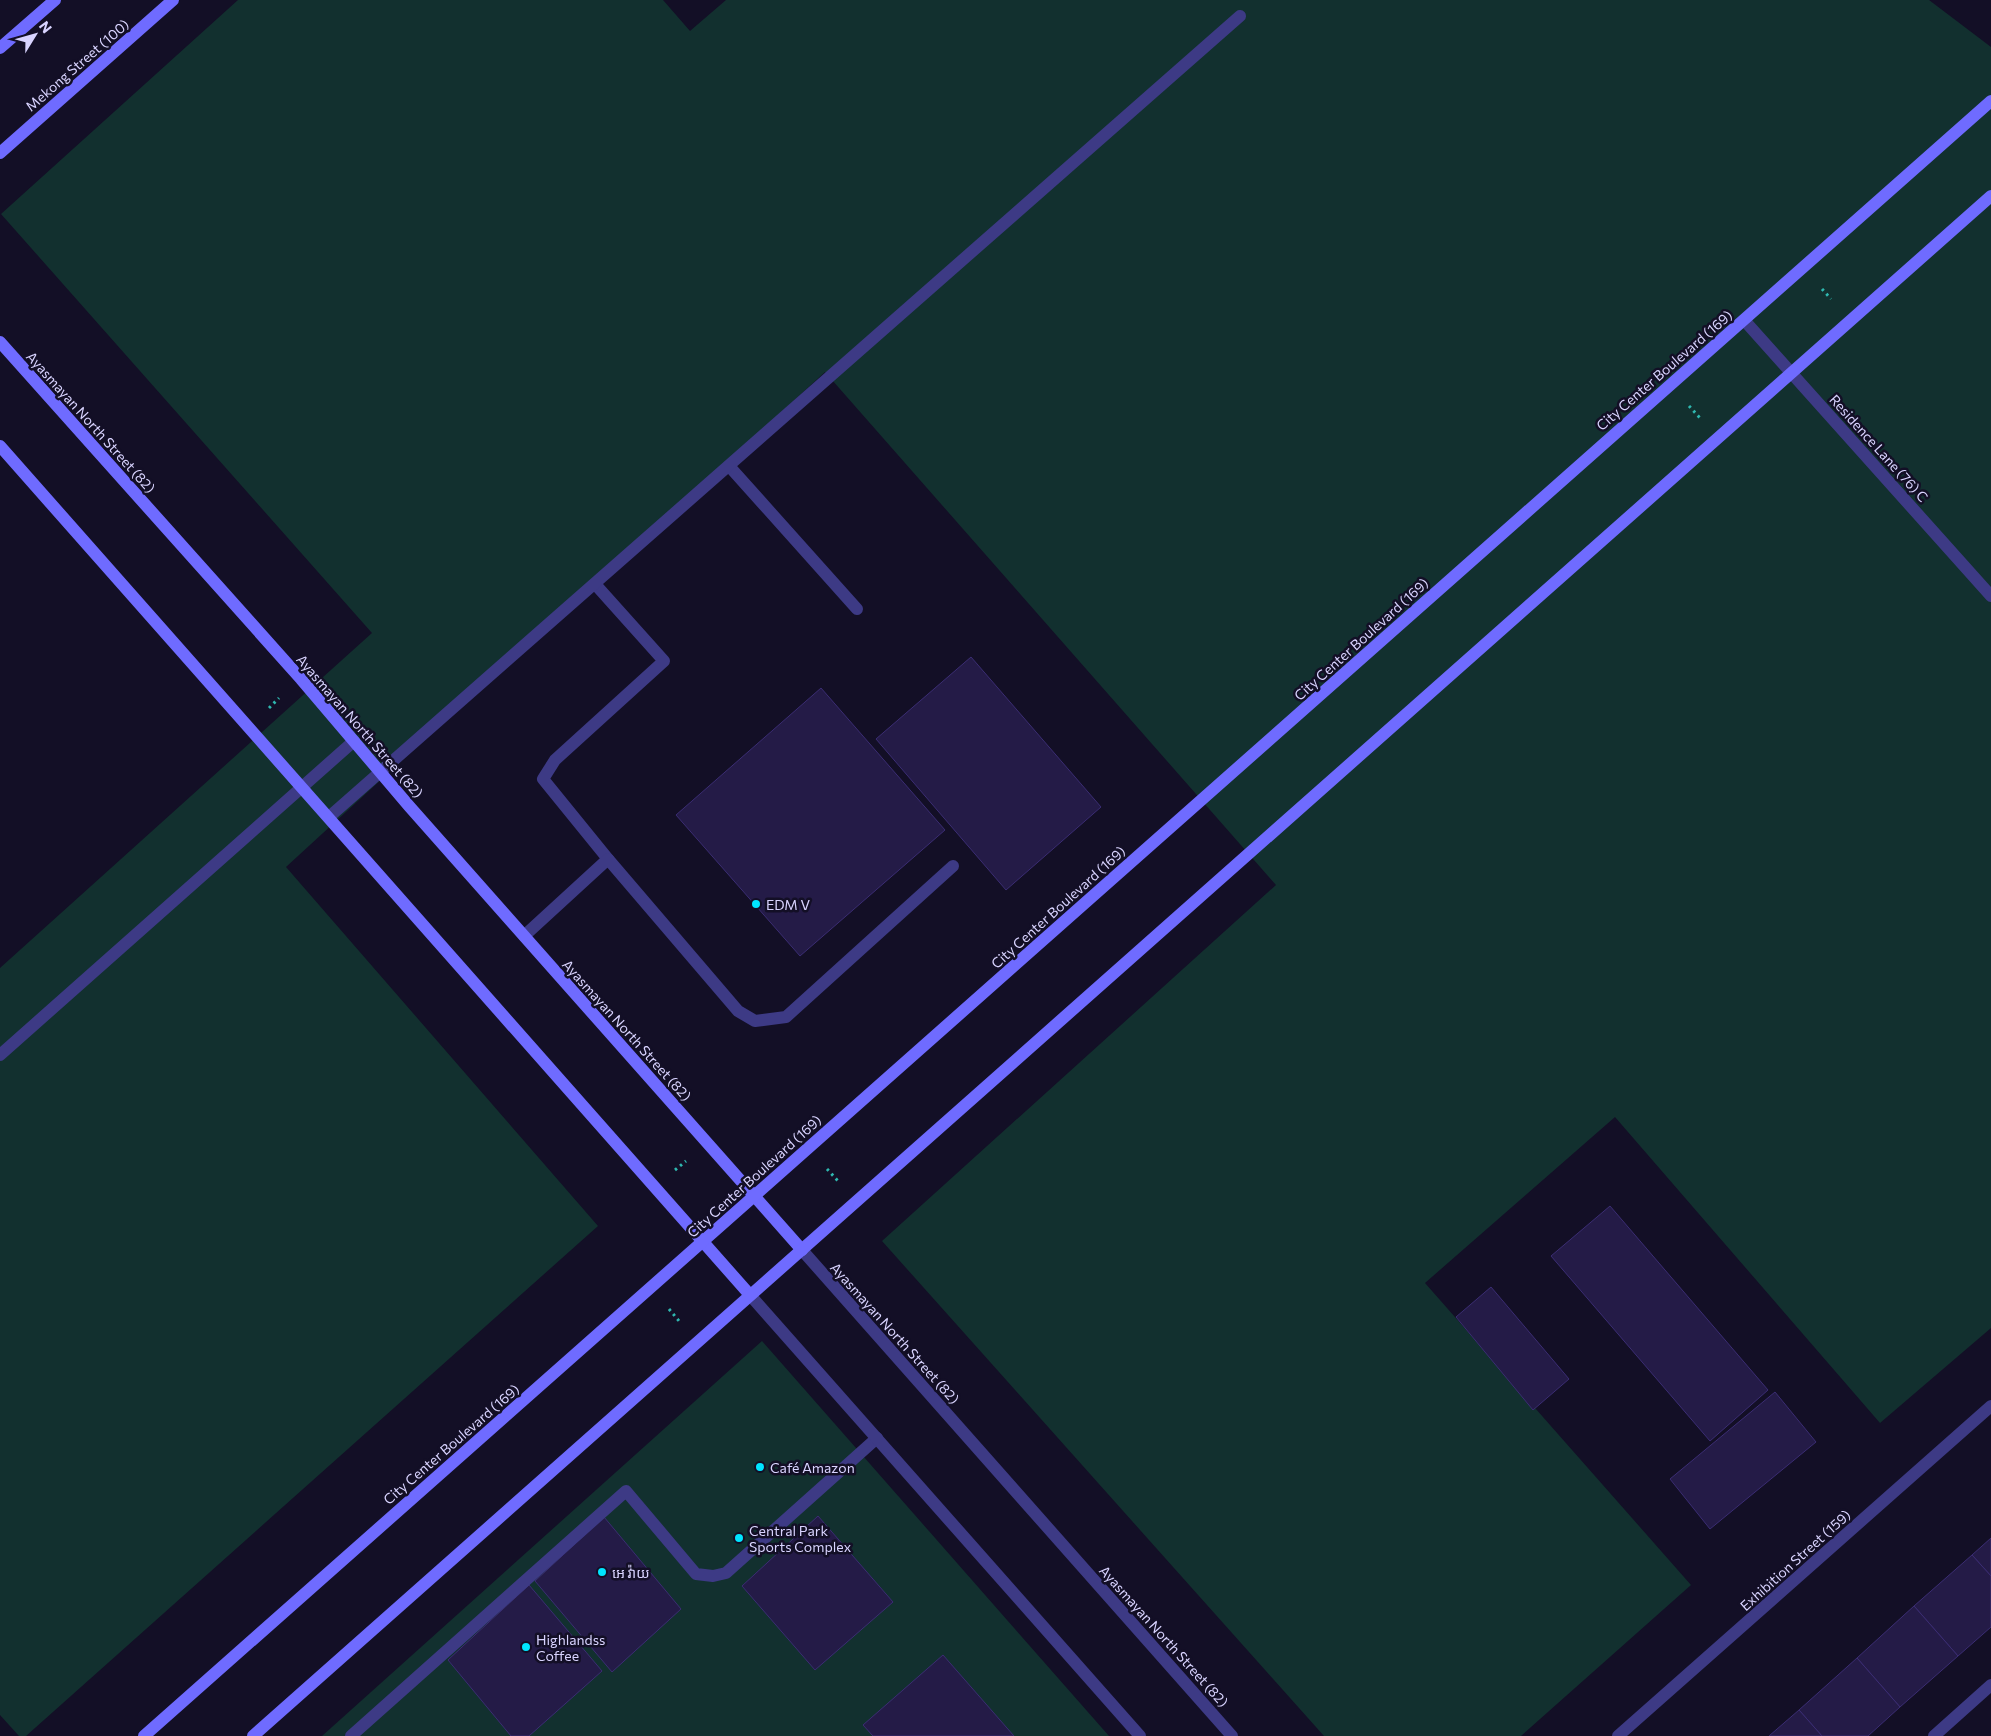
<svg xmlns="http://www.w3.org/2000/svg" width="1991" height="1736" font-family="Commissioner,'Noto Sans Khmer',sans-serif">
	<rect width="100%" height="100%" fill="#130f26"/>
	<g fill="#12302f">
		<polygon points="238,0 663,0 690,31 726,0 1929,0 1991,47 1991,1328 1880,1423 1615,1117 1425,1283 1691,1585 1521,1736 1324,1736 882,1241 1276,885 825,372 286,867 598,1226 26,1736 19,1736 0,1715 0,968 372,633 1,214"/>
		<polygon points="762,1341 1109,1736 322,1736"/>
	</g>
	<g fill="#241b47" stroke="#3b2d73">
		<polygon points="971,657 1101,807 1006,890 876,739"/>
		<polygon points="821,688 945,830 800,956 676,815"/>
		<polygon points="1610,1206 1768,1390 1710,1441 1551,1256"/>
		<polygon points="1491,1287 1569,1379 1533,1410 1456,1317"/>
		<polygon points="1775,1392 1816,1442 1710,1529 1670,1479"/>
		<polygon points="818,1516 893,1602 815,1670 742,1586"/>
		<polygon points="604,1517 681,1609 612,1672 535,1581"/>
		<polygon points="1991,1538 1991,1576 1972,1555"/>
		<polygon points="1972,1555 1991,1576 1991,1627 1958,1656 1914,1606"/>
		<polygon points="529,1585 602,1671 529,1736 511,1736 448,1660"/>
		<polygon points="1914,1606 1958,1656 1900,1707 1857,1658"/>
		<polygon points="943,1655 1014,1736 873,1736 863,1725"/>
		<polygon points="1857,1658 1900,1707 1868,1736 1822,1736 1799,1710"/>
		<polygon points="1799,1710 1822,1736 1769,1736"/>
	</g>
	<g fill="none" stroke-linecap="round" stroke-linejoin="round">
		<g stroke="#2fb8b0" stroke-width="3" stroke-dasharray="2.5 4" stroke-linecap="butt">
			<polyline points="1822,289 1831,299"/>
			<polyline points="1689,406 1700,418"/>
			<polyline points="269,708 279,698"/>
			<polyline points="827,1169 838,1181"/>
			<polyline points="675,1170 686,1161"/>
			<polyline points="669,1309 679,1321"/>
		</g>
		<g stroke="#3d3a85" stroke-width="12">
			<polyline points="729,466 857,609"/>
			<polyline points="595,584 664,661 555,760 543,779 608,859"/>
			<polyline points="329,817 1240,16"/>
			<polyline points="524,936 608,859 738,1011 755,1021 786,1017 953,866"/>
			<polyline points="351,1736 626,1491 696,1574 713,1576 726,1573 877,1438"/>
		</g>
		<g stroke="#3d3a85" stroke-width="12">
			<polyline points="1744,320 1991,596"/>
			<polyline points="0,1055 354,741"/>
			<polyline points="802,1250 1232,1736"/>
			<polyline points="750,1295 1140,1736"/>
			<polyline points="1618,1736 1991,1406"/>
			<polyline points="1934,1736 1991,1685"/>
		</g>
		<g stroke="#6f6bff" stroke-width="12">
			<polyline points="0,48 55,0"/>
			<polyline points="0,153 173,0"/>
			<polyline points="0,342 301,679 409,806 802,1250"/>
			<polyline points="0,446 750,1295"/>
			<polyline points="144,1736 1991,101"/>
			<polyline points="253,1736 1991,196"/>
		</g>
	</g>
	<g fill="#00e5ff" stroke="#130f26" stroke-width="2">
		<circle cx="756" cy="904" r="5"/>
		<circle cx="760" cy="1467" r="5"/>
		<circle cx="739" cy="1538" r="5"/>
		<circle cx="602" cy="1572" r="5"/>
		<circle cx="526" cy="1647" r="5"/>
	</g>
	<g text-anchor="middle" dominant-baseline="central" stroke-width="5" stroke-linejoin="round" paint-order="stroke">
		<g font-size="14" fill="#d9d4ff" stroke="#130f26">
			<text transform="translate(77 65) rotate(-41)">Mekong Street (100)</text>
			<text transform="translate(1664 370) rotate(-41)">City Center Boulevard (169)</text>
			<text transform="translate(91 422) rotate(48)">Ayasmayan North Street (82)</text>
			<text transform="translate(1879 448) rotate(48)">Residence Lane (76) C</text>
			<text transform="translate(1361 639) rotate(-42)">City Center Boulevard (169)</text>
			<text transform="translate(360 726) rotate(49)">Ayasmayan North Street (82)</text>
			<text transform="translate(1058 907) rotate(-42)">City Center Boulevard (169)</text>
			<text transform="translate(627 1030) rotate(48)">Ayasmayan North Street (82)</text>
			<text transform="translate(754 1176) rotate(-42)">City Center Boulevard (169)</text>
			<text transform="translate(895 1333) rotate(48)">Ayasmayan North Street (82)</text>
			<text transform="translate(451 1444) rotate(-41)">City Center Boulevard (169)</text>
			<text transform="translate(1795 1560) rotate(-42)">Exhibition Street (159)</text>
			<text transform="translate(1164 1636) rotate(48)">Ayasmayan North Street (82)</text>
		</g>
		<g font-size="14" fill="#d9d4ff" stroke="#130f26" text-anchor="start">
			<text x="766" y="904">EDM V</text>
			<text x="770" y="1467">Café Amazon</text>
			<text x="749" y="1530">Central Park<tspan x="749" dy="16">Sports Complex</tspan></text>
			<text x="612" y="1572">អេ វ៉ាយ</text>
			<text x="536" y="1639">Highlandss<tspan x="536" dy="16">Coffee</tspan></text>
		</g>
	</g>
	<g transform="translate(35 35) rotate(53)" stroke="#130f26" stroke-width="4" paint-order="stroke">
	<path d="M0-4L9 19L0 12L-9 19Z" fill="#d9d4ff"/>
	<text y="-8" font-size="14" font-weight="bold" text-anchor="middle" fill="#d9d4ff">N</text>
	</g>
</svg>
